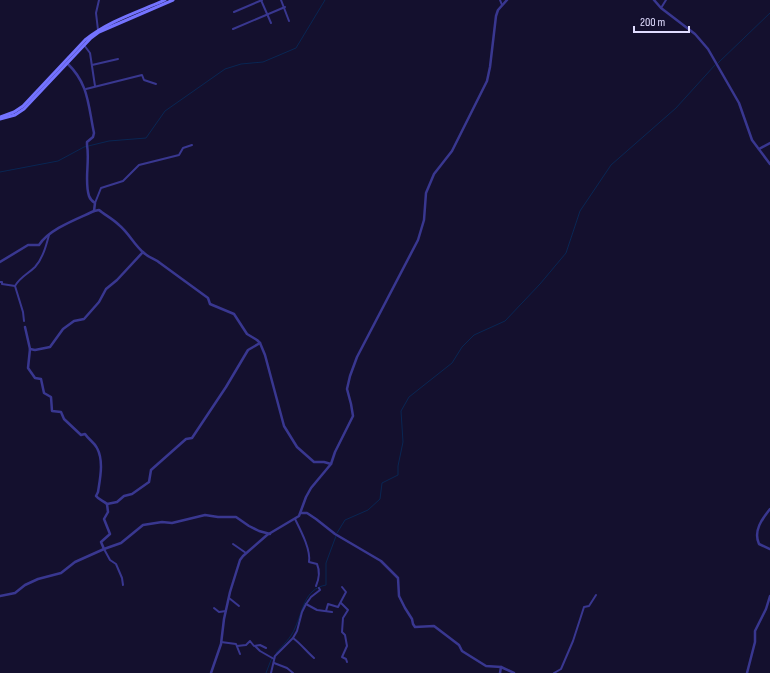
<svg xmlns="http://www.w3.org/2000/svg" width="770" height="673" font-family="'Sofia Sans Condensed',sans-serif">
	<rect width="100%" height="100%" fill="#14102e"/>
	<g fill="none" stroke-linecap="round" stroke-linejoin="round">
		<g stroke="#092653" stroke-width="1">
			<polyline points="718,63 770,13"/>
			<polyline points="0,172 58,161 84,147 109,141 146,138 165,111 225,69 241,64 263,62 296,48 325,0"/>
			<polyline points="337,533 345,520 368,510 380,499 382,483 398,475 398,466 403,442 401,411 409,397 452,363 462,347 474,335 505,321 540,284 566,253 580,211 611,165 676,108 715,65"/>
			<path d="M 276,653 C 283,645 291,638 295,628 C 303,611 304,589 326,585 L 326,563 L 336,536"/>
			<polyline points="266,673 271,660 274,656"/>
		</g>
		<g stroke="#393790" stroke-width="2">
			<polyline points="261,0 271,23"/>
			<polyline points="281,0 289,21"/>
			<polyline points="500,0 502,5"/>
			<polyline points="661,8 666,0"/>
			<polyline points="234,12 262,0"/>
			<polyline points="233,29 285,7"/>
			<polyline points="98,30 96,13 99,0"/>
			<polyline points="84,45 90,53 95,86"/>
			<polyline points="92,65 118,59"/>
			<polyline points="86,89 142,75 144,80 156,84"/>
			<polyline points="95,203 101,188 123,181 139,165 179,155 183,148 192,145"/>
			<polyline points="0,282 2,282 2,284 15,286"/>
			<path d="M 24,321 L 23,312 L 15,286 C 20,277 28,274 35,267 C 43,258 46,246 49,235"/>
			<path d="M 295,519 C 301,531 311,550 309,562 L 317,564 C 320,571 319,579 316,586"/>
			<polyline points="233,544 246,553"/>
			<polyline points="104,549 110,560 116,564 122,578 123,585"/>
			<polyline points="229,598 239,606"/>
			<polyline points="341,603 348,610 343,618 342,632 345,635 347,646 342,657 346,659 347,662"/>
			<polyline points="306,604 317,610 332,612"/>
			<polyline points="214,608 219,612 226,611"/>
			<polyline points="326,611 328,604 338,607 346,592 342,587"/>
			<path d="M 293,638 C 301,644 306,651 314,658"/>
			<polyline points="221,642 236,644 240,654"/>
			<polyline points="237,646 246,645 250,641 254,646 260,645 266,648"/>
			<polyline points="255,646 260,651 274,659"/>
			<polyline points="274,663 287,668 293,673"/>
			<polyline points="271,673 275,656 293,638 297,631 302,612 306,604 311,597 320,590 319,588"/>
			<polyline points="554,673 561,669 573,641 584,607 589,606 596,595"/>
		</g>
		<g stroke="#393790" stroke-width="2.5">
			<polyline points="654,0 661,8 695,34 708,49 739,103 752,140 770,164"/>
			<polyline points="759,149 770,143"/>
			<path d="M 94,211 L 99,210 C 105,215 113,219 119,225 C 129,233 134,245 144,253 C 149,258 156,259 160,263 L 208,298 L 210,304 L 234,314 L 247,334 L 257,340 L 260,343 L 265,355 L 284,426 L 297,447 L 314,462 L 324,462 L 331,464"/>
			<path d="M 0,262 L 28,245 L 39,245 C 49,229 77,219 94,211 L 95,203 C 92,201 90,199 89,196 C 84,181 90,161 87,145 L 87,142 L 93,137 L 94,133 C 88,105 89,84 67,63"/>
			<path d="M 25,327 L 30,349 L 28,368 L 35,378 L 41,379 L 44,393 L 51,397 L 52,411 L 61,412 L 64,419 L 81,435 L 85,434 C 89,440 94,442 97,448 C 104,461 100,479 98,492 L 96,496 C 99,500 104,501 107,504 L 108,512 L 104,519 L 110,534 L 101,542 L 104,549"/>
			<polyline points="30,349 35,350 50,347 63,329 74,321 84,319 99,302 106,289 117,280 143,252"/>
			<polyline points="107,504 117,502 124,496 132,494 149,482 151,470 186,439 192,438 226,387 248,350 260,343"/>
			<path d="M 770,509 C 762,519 753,531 759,544 L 770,549"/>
			<polyline points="301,513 307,513 316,519 335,534 381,561 398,578 399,596 405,608 412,619 413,624 415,627 434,626 459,645 462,651 486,666 501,667 514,673"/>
			<polyline points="0,596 15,593 25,585 38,579 61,573 75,562 104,549 121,543 143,525 162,522 172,523 205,515 218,517 236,517 249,526 259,531 270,534"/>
			<polyline points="211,673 221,644 224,619 230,592 240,560 243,556 267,535 299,516 306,497 311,488 331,464 335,452 353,416 351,404 347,389 350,376 357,357 418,240 424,220 426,193 434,174 452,151 487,81 490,67 496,16 498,10 507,0"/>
			<polyline points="500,673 501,667"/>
			<polyline points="747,673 755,642 755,631 766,609 770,596"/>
		</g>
		<g stroke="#7473ff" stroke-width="3">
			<path d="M 0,117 L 14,112 L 23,106 L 85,40 C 108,21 138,12 165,0"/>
			<polyline points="0,119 15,115 24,109 91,38 99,32 173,0"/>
		</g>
	</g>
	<path d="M634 26v6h55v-6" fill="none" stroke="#e0dcff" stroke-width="2"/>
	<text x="640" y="26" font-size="12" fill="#e0dcff" stroke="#14102e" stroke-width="3" paint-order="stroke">200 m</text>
</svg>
